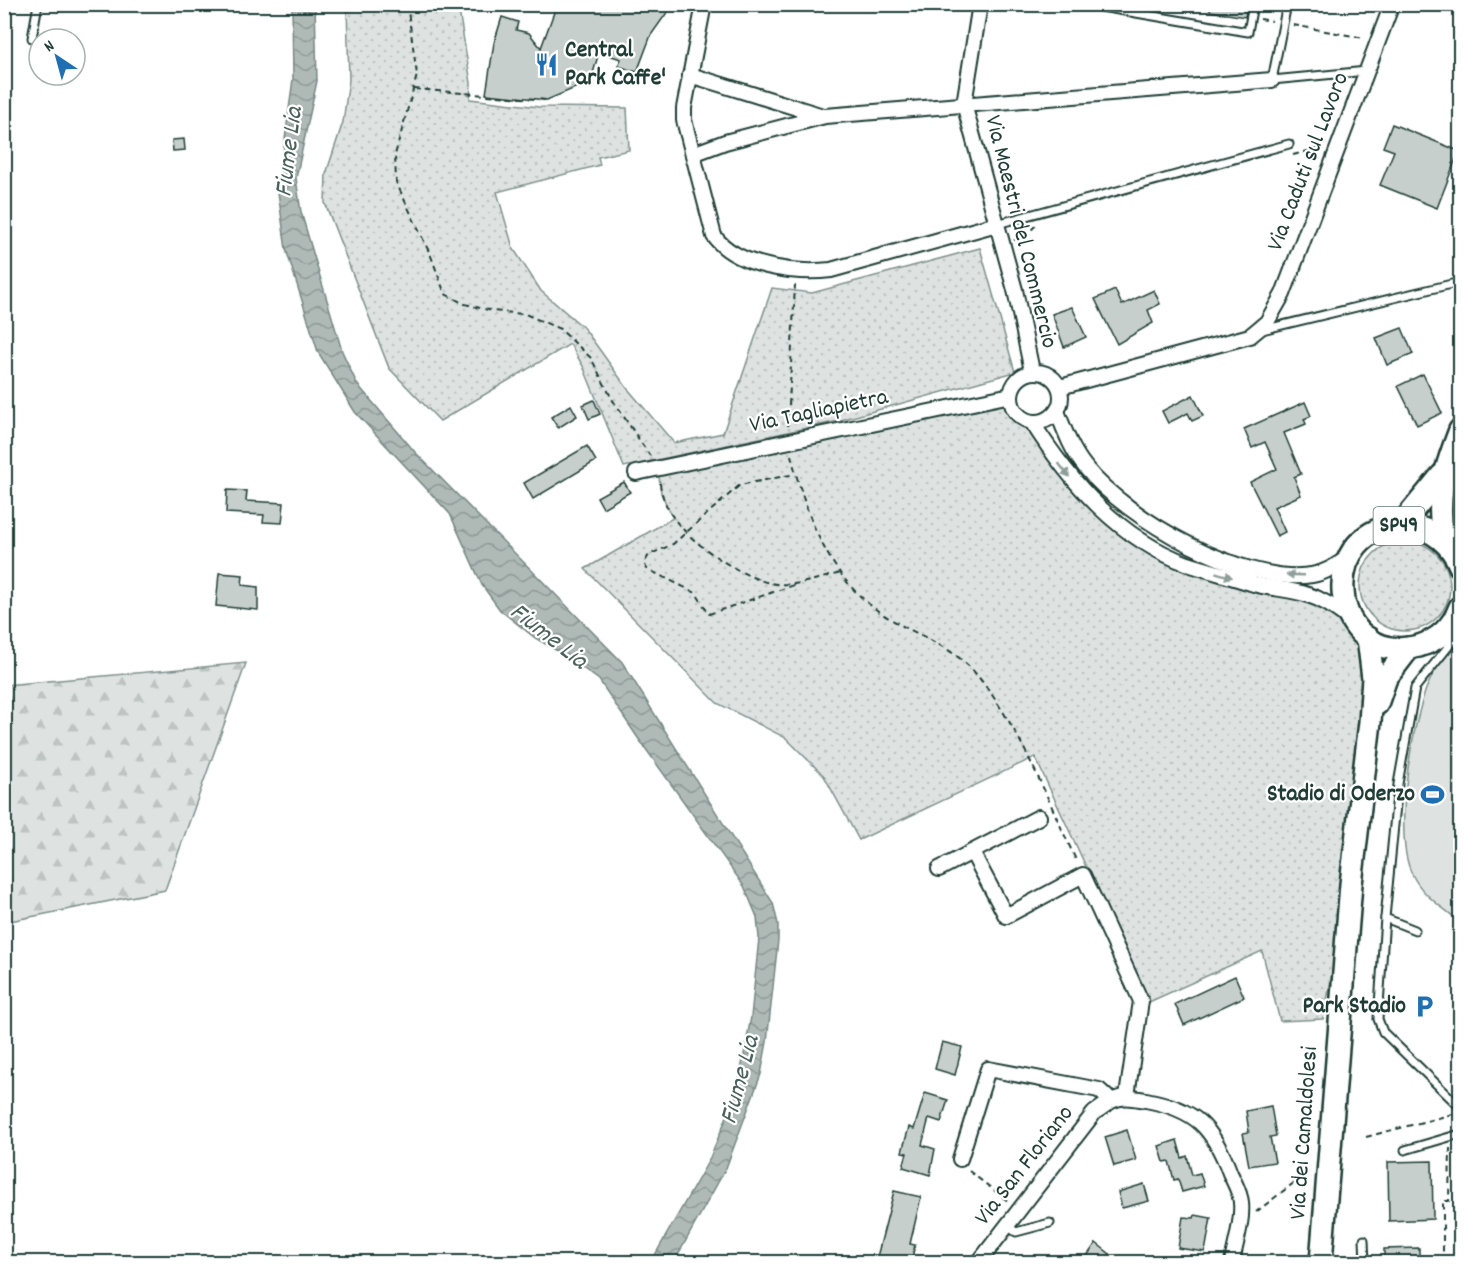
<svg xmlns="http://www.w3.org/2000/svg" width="1465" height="1267" font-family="Dekko,sans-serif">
	<defs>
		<pattern id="grass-dots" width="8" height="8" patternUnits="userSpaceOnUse" patternTransform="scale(1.5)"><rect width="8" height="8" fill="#dee3e2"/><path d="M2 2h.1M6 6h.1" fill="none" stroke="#bec4c2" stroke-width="1.8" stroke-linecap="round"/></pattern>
		<pattern id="forest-firs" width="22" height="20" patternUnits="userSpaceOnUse" patternTransform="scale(1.5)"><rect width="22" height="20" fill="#dee3e2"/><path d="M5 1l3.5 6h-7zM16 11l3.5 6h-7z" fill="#bec4c2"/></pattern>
		<pattern id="water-waves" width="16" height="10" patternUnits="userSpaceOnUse" patternTransform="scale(1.5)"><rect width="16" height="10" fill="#afbab7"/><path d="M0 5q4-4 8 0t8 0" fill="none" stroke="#8e9896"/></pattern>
	</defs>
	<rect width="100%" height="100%" fill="#fff"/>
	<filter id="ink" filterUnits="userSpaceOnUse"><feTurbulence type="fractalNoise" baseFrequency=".0167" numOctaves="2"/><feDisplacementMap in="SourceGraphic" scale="12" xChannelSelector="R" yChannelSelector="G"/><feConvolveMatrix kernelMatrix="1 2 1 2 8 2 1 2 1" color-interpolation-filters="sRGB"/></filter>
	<g filter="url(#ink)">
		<g fill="url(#grass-dots)" stroke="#7e908b" stroke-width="1.5">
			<polygon points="347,5 458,5 471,83 470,99 539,107 627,108 629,150 598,157 600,165 497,192 513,248 541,291 584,328 627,388 674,443 723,433 772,288 812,293 980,248 1015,372 834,422 624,467 583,366 570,344 440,421 389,368 325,203 326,174 343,122 349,80"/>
			<polygon points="1011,399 1014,410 1032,422 1099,507 1186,563 1308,595 1368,638 1351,884 1323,1019 1280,1021 1262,951 1149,1002 1035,757 859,840 824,776 786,738 717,703 585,569 673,518 661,493 658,468"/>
			<circle cx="1405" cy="586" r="45"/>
		</g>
		<polygon fill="url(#forest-firs)" stroke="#7e908b" stroke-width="1.5" points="246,663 165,890 5,922 5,685"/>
		<path fill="#dee3e2" stroke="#7e908b" stroke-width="1.5" d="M 1460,641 L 1460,922 C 1442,906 1423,897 1412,874 C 1393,835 1411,731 1426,689 C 1433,671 1446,654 1460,641 Z"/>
		<polygon fill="url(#water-waves)" stroke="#758883" stroke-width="1.5" points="292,5 315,5 317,81 296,178 301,212 342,351 357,384 415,452 622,662 773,903 778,924 778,940 767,1042 761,1074 726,1168 674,1262 651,1262 709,1160 737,1092 751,1017 759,938 757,917 744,886 638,738 599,680 566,656 535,638 500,610 482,585 450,514 355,412 318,352 286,249 278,192 293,79"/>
		<g fill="#c7cfcc" stroke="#1f3d34" stroke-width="1.5">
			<polygon points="557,4 673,4 651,35 637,72 618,66 621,59 599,52 592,77 587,83 547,100 486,94 494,43 502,17 518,22 516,30 529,33 541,48"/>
			<polygon points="1210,4 1247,4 1245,17 1210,11"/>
			<polygon points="1392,124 1459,151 1437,208 1380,185 1394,151 1383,147"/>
			<polygon points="184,139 185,150 173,151 172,140"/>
			<polygon points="1115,290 1122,305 1154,290 1160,304 1148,310 1153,323 1117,344 1095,299"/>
			<polygon points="1072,307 1086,337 1064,347 1052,314"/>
			<polygon points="1402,328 1413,354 1387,365 1376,338"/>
			<polygon points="1423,374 1442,413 1417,425 1398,386"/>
			<polygon points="1193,395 1203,416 1192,421 1188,413 1168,423 1162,411"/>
			<polygon points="594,400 600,414 589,419 583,405"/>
			<polygon points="1305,402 1311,416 1304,419 1306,424 1284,433 1301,474 1294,477 1301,495 1274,507 1285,532 1277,536 1250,482 1277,469 1265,442 1252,448 1244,429"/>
			<polygon points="571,405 577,416 558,428 551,417"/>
			<polygon points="587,446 596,461 533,499 524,483"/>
			<polygon points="624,482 630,492 603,508 597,497"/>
			<polygon points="227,490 247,491 246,501 284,503 282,523 263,522 264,515 226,513"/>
			<polygon points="219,573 243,575 242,585 258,587 258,610 216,606"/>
			<polygon points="1235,976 1244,997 1184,1025 1175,1004"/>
			<polygon points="942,1042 962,1047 955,1075 935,1069"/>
			<polygon points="925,1093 948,1100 941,1122 929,1118 922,1145 935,1149 930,1175 903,1167 907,1153 902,1152 909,1127 914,1129"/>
			<polygon points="1271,1106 1276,1136 1270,1137 1275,1162 1249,1166 1243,1133 1249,1132 1246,1111"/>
			<polygon points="1127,1130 1136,1160 1114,1166 1105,1137"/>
			<polygon points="1177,1140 1182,1158 1187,1156 1192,1175 1200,1173 1204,1186 1182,1192 1178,1179 1174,1180 1169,1161 1164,1162 1159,1146"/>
			<polygon points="1432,1161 1433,1219 1389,1221 1388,1162"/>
			<polygon points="1144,1184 1149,1201 1122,1208 1118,1192"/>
			<polygon points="894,1191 921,1197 910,1244 915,1245 911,1263 876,1261"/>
			<polygon points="1195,1215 1211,1218 1205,1252 1178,1248 1183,1217 1194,1218"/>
			<polygon points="1096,1243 1110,1254 1105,1263 1082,1263"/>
			<polygon points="1419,1248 1419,1263 1384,1263 1384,1249"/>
		</g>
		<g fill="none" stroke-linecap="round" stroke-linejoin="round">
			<defs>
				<g id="service">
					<polyline points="1083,4 1248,32 1253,4"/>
					<polyline points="1287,4 1272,80 1367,71"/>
					<polyline points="32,38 38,4"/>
					<polyline points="997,224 1289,144"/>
					<polyline points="1262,330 1460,282"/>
					<polyline points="1385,918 1378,1019 1383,1032 1460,1107"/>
					<polyline points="1415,930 1385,918 1398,784 1415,688 1460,632"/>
					<polyline points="1405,1150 1460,1134"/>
					<polyline points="1007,1226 1016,1232 1050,1223"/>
					<polyline points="1364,1240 1365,1262"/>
				</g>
				<g id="minor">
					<path d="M 704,4 L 684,108 L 684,120 L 714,236 C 736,267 796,274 831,270 L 997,224"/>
					<polyline points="980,4 964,104 1015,290 1032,371"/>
					<polyline points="690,75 823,116"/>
					<polyline points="693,154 725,142 825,116 1272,80"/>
					<circle cx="1036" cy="397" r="25"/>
					<polyline points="1060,387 1250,336 1267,322 1283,294 1392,4"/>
					<path d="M 1057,411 C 1065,432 1072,451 1086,468 C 1127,519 1245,586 1312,575 C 1326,573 1338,564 1349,557"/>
					<path d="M 1032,422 C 1070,482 1119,539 1188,564 C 1210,571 1232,577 1254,584 C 1272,589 1291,589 1308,595 C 1325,600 1337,610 1351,620"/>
					<polyline points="636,473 1011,395"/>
					<polyline points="972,852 1006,916 1083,875 1141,1001 1127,1096"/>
					<polyline points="939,869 1039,817"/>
					<path d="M 960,1159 L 988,1069 L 1099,1090 L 1111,1101 C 1123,1095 1133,1098 1146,1100 C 1195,1109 1213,1127 1230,1173 C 1234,1182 1241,1194 1241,1203 C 1243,1221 1235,1245 1232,1262"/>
					<polyline points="979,1262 1094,1113 1111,1101"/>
				</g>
				<g id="primary">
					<polyline points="1400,526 1442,475"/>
					<path d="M 1443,540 C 1436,494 1444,472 1460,430"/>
					<path d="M 1460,566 C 1452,545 1433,528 1409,526 C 1313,519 1326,670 1419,646 C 1439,640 1453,626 1460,607"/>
					<polyline points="1377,704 1386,678 1409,648"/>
					<polyline points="1321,1262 1351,884 1370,722 1373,678 1368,638"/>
				</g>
			</defs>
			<use href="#service" stroke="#1f3d34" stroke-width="11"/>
			<use href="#minor" stroke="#1f3d34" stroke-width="18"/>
			<use href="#primary" stroke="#1f3d34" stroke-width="26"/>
			<g stroke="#1f3d34" stroke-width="2" stroke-dasharray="6 4.5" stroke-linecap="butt">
				<polyline points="407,4 417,75 395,155 396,182 431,256 445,294 465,304 492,311 525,314 560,329 591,358 612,399 650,456"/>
				<polyline points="1260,19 1272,21"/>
				<polyline points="1293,25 1364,38"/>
				<polyline points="414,89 547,100"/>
				<polyline points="1293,155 1323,147"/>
				<polyline points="1014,240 1025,236 1036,225"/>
				<polyline points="788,426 795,285"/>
				<path d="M 791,455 C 806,515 828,577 881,613 C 913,635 950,643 976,674 C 1021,728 1047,799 1077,862"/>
				<path d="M 660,483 C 661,494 666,508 673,517 C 689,542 747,582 777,584 C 799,586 820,578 841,573"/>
				<polyline points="794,585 709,614 696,593 647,569 644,563 649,555 673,544 740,485 795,474"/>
				<polyline points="1366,1137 1453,1114"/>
				<polyline points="969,1171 1009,1202"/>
				<polyline points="1256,1212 1308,1172"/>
				<polyline points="1443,1262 1443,1201 1449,1201 1450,1148"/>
			</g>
			<use href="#service" stroke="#fff" stroke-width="7"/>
			<use href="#minor" stroke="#fff" stroke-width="14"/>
			<use href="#primary" stroke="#fff" stroke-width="21"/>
		</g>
		<defs><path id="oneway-solid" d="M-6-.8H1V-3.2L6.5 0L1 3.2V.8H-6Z" transform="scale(1.5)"/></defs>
		<g fill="#8f9e9a">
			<use href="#oneway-solid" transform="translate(1064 470) rotate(52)"/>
			<use href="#oneway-solid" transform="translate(1224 575) rotate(17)"/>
			<use href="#oneway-solid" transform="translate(1295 575) rotate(-178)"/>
		</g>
	</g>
	<defs>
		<symbol id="restaurant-bare" viewBox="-9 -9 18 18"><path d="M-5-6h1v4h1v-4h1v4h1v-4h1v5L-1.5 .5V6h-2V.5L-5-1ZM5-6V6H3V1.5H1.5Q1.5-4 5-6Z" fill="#1f6fb2" stroke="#fff" stroke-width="2.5" paint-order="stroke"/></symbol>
		<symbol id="stadium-bare" viewBox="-9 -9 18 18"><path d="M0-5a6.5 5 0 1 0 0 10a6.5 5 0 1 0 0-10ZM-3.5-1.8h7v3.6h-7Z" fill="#1f6fb2" stroke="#fff" stroke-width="2.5" paint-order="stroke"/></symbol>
		<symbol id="parking-bare" viewBox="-9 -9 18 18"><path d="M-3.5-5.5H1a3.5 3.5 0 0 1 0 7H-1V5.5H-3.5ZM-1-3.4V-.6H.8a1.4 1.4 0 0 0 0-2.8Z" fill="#1f6fb2" stroke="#fff" stroke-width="2.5" paint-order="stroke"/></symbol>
	</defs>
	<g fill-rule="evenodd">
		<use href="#restaurant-bare" x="530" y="48" width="33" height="33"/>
		<use href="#stadium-bare" x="1416" y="778" width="33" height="33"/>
		<use href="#parking-bare" x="1408" y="990" width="33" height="33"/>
	</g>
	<g text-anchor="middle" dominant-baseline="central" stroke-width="4.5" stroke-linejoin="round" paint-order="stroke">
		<rect fill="#fff" stroke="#627771" stroke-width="1.5" x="1373.5" y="507" width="51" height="38" rx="4.5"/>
		<g font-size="22" font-weight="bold" fill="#1f3d34">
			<text x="1399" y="526">SP49</text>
		</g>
		<g font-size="24" font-weight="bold" fill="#1f3d34" stroke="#fff" text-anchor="end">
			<text x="565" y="51" text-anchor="start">Central<tspan x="565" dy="28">Park Caffe'</tspan></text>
			<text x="1415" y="795">Stadio di Oderzo</text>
			<text x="1406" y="1007">Park Stadio</text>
		</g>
		<g font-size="24" fill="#1f3d34" stroke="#fff">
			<text transform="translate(1309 162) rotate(-69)">Via Caduti sul Lavoro</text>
			<text transform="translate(1020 232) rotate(76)">Via Maestri del Commercio</text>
			<text transform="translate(819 412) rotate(-12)">Via Tagliapietra</text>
			<text transform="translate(1305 1133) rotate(-86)">Via dei Camaldolesi</text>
			<text transform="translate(1025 1166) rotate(-52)">Via San Floriano</text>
		</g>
		<g font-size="26" font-style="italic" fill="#4a625b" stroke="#fff">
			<text transform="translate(290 152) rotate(-83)">Fiume Lia</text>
			<text transform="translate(548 637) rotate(38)">Fiume Lia</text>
			<text transform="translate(741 1080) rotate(-75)">Fiume Lia</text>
		</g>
	</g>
	<rect width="1465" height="1267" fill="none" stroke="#fff" stroke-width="24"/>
	<rect x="12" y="12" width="1441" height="1243" fill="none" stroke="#1f3d34" stroke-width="2" filter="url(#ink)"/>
	<g transform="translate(57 57) rotate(324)"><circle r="28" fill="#ffffff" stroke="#a5b1ae" stroke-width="1.5"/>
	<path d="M0-4.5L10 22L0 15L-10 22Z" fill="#1f6fb2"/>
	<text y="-9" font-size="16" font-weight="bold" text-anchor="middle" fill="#1f3d34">N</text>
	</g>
</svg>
